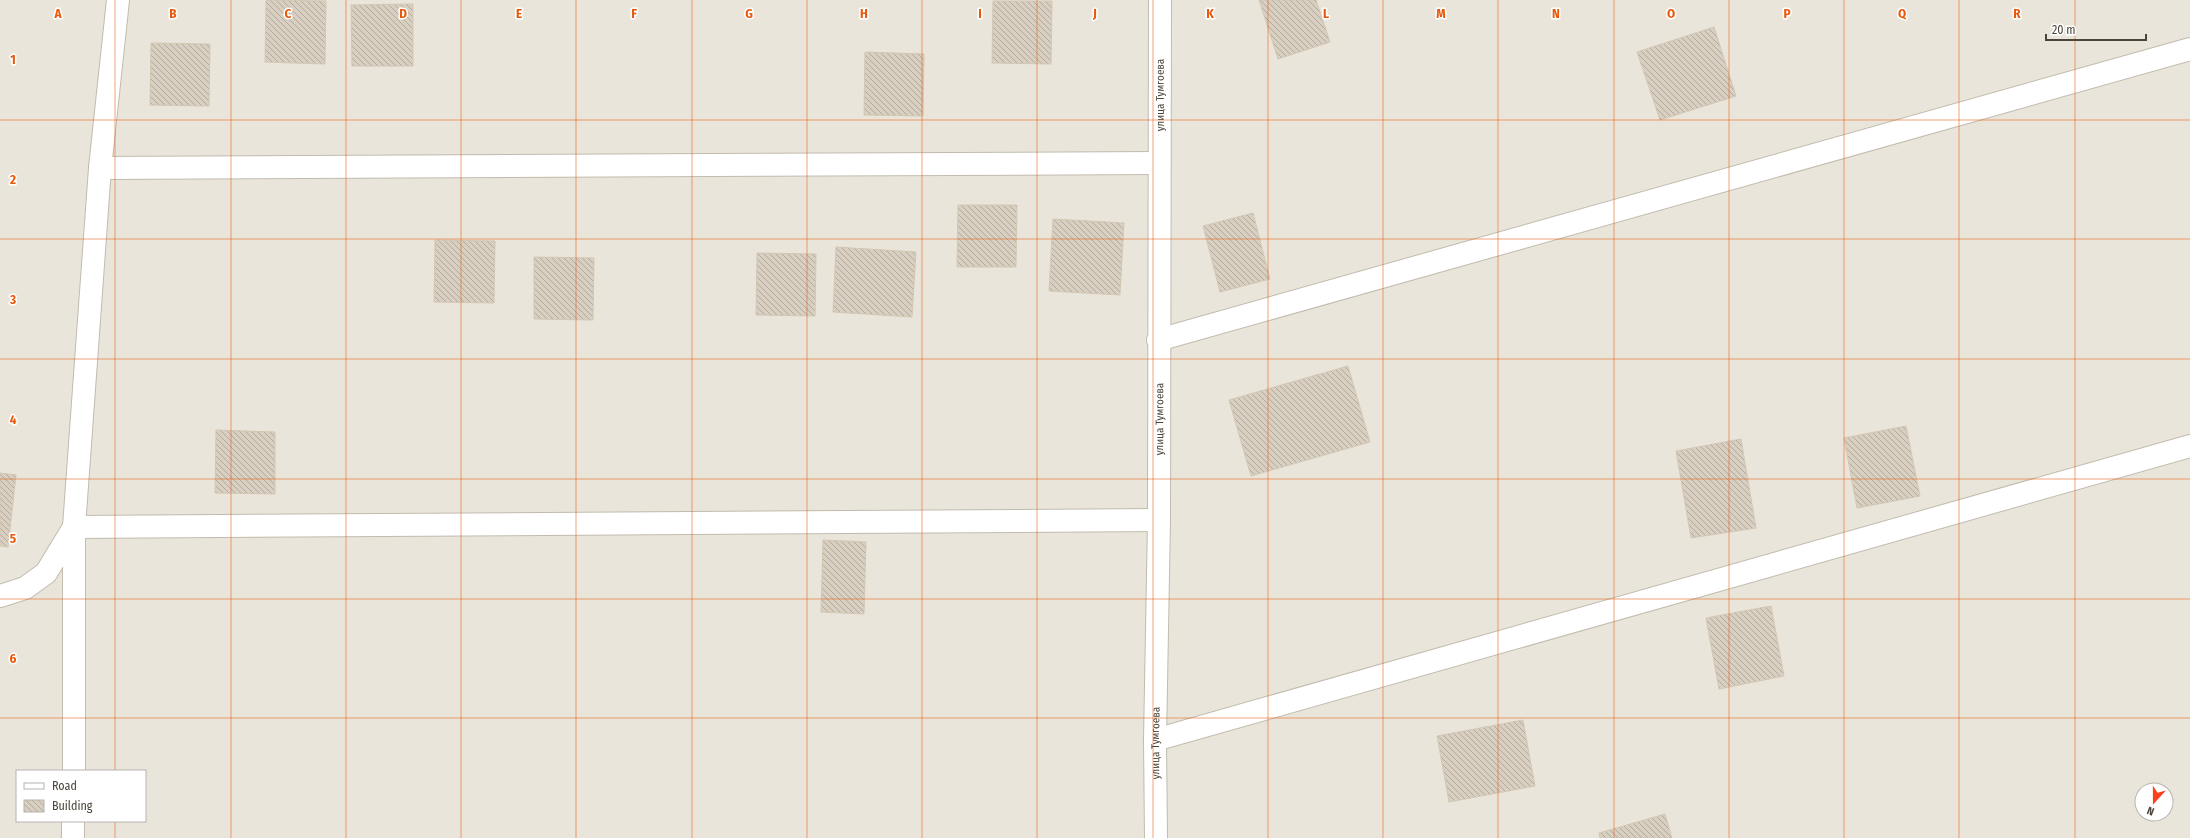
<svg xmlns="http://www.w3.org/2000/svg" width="2190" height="838" font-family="'Fira Sans Condensed',sans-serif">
	<defs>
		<pattern id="building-back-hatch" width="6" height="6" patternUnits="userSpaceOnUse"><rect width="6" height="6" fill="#d8cfc1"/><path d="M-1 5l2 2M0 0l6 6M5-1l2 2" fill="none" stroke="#b1aa9e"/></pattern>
	</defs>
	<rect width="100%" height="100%" fill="#f6f3ec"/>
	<path fill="#eae5da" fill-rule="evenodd" d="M 0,0 L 2190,0 L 2190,838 L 0,838 ZM 17,771 L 145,771 L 145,821 L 17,821 ZM 2142,790 L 2166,790 L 2166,814 L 2142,814 Z"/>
	<g fill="url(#building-back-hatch)" stroke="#d3c7b4">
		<polygon points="266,0 326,1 325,64 265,62"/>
		<polygon points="1259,0 1316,0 1330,42 1278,59"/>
		<polygon points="993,1 1052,1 1051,64 992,63"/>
		<polygon points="413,4 413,66 352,66 351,5"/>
		<polygon points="1714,27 1736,96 1660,120 1637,52"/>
		<polygon points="151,43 210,44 209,106 150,105"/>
		<polygon points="865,52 924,54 923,116 864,115"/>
		<polygon points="958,205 1017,205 1016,267 957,267"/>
		<polygon points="1253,213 1270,279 1220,292 1203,226"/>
		<polygon points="1053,219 1124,223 1120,295 1049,291"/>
		<polygon points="435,240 495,241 494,303 434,302"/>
		<polygon points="836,247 916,252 912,317 833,312"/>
		<polygon points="757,253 816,254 815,316 756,315"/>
		<polygon points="534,257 594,258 593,320 534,319"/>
		<polygon points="1348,366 1370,442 1251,476 1229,400"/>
		<polygon points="1906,426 1920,496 1857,508 1844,438"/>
		<polygon points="216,430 275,432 275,494 215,493"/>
		<polygon points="1741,439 1756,528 1691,538 1676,451"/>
		<polygon points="0,473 16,475 8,547 0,546"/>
		<polygon points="823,540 866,542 864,614 821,612"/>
		<polygon points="1771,606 1784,676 1719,689 1706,618"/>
		<polygon points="1523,720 1535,786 1449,802 1437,736"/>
		<polygon points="1665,814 1672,838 1600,838 1599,833"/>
	</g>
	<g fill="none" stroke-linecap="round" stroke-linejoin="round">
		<defs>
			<g id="minor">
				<polyline points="100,168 1158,163"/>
				<polyline points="1158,340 2190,49"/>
				<polyline points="0,596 25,588 46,573 74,527 1159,520"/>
				<polyline points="1155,740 2190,446"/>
				<polyline points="74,771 74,527 100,168 118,0"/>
				<polyline points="73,838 73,821"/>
				<path id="s1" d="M 1156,838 L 1155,740 L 1159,520 L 1160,0"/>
			</g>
		</defs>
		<use href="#minor" stroke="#c2bbae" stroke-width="24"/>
		<use href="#minor" stroke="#fff" stroke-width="22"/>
	</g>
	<path fill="none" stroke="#e8590c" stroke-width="1" stroke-opacity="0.55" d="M 115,0 L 115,771M 231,0 L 231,838M 346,0 L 346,838M 461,0 L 461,838M 576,0 L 576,838M 692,0 L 692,838M 807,0 L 807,838M 922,0 L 922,838M 1037,0 L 1037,838M 1153,0 L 1153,838M 1268,0 L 1268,838M 1383,0 L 1383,838M 1498,0 L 1498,838M 1614,0 L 1614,838M 1729,0 L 1729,838M 1844,0 L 1844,838M 1959,0 L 1959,838M 2075,0 L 2075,838M 0,120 L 2190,120M 0,239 L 2190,239M 0,359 L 2190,359M 0,479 L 2190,479M 0,599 L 2190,599M 0,718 L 2190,718M 115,821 L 115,838"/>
	<g text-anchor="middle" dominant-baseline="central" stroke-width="3" stroke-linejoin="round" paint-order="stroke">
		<g font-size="11" fill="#4b4439" stroke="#fff">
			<text stroke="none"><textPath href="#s1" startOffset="743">улица Тумгоева</textPath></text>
			<text stroke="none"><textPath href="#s1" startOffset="419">улица Тумгоева</textPath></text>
			<text stroke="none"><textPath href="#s1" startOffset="95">улица Тумгоева</textPath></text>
		</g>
	</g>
	<g font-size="13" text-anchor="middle" font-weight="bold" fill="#e8590c" stroke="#fff" stroke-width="3" stroke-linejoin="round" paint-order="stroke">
		<text x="58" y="18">A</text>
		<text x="173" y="18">B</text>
		<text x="288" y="18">C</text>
		<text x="403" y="18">D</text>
		<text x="519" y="18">E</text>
		<text x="634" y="18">F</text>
		<text x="749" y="18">G</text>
		<text x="864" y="18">H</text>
		<text x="980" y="18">I</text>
		<text x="1095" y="18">J</text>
		<text x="1210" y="18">K</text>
		<text x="1326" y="18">L</text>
		<text x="1441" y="18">M</text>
		<text x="1556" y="18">N</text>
		<text x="1671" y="18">O</text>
		<text x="1787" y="18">P</text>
		<text x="1902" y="18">Q</text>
		<text x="2017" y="18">R</text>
		<text x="13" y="64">1</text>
		<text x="13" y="184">2</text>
		<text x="13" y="304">3</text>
		<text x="13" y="424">4</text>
		<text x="13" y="543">5</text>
		<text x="13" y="663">6</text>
	</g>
	<rect x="16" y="770" width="130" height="52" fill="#ffffff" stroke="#b7b4b0"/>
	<rect x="24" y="783" width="20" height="6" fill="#ffffff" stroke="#b7b4b0"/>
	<text x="52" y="790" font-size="12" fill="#4b4439">Road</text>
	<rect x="24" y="800" width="20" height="12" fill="url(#building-back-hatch)" stroke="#b7b4b0"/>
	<text x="52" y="810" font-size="12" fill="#4b4439">Building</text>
	<g transform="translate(2154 802) rotate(201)"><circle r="19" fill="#ffffff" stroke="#b7b4b0"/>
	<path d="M0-3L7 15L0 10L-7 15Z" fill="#fc3f1d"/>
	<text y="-6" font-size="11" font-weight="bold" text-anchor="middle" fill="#4b4439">N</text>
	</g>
	<path d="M2046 34v6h100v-6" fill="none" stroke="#4b4439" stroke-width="2"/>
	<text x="2052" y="34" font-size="12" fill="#4b4439" stroke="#ffffff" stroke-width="3" paint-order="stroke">20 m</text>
</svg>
